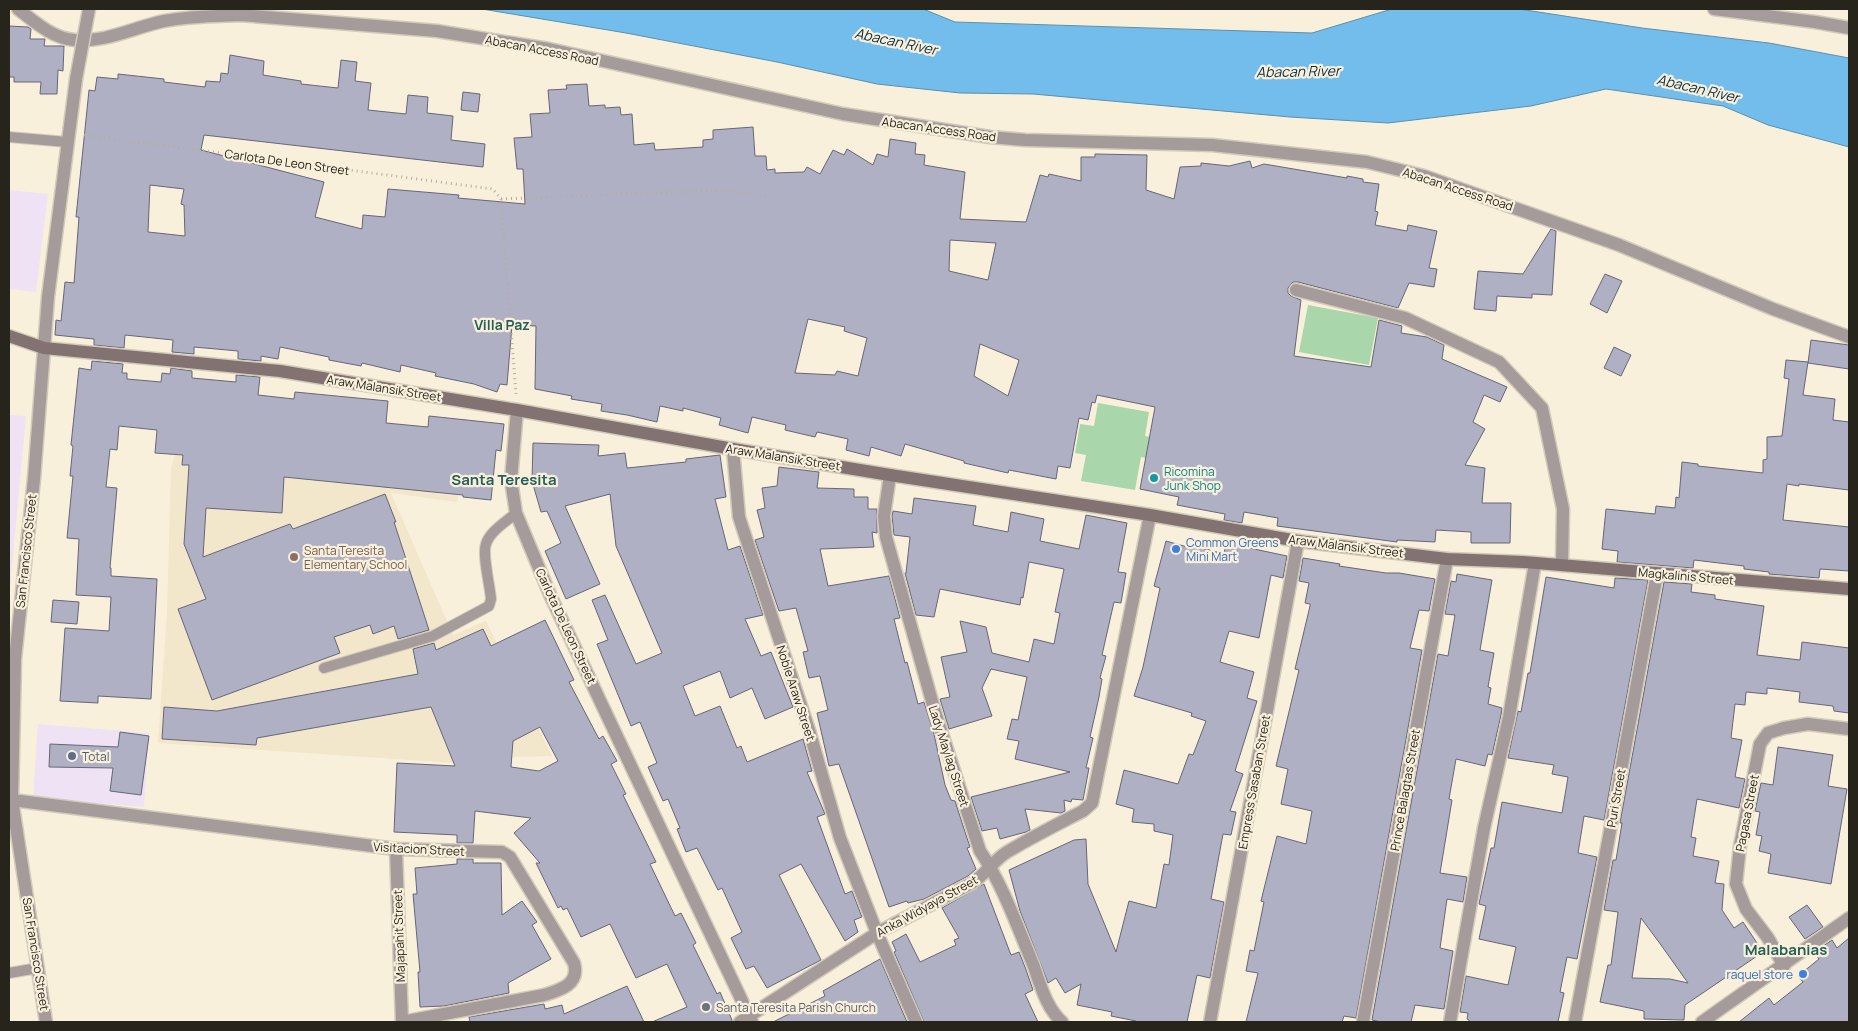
<svg xmlns="http://www.w3.org/2000/svg" width="1858" height="1031" font-family="Manrope,sans-serif">
	<rect width="100%" height="100%" fill="#f9f0dc"/>
	<g fill="#efe2f5">
		<polygon points="9,190 48,194 36,292 9,289"/>
		<polygon points="9,415 26,416 9,599"/>
		<polygon points="38,724 149,733 144,807 33,798"/>
	</g>
	<polygon fill="#f2e6cb" points="182,429 464,458 457,502 391,493 453,635 486,621 552,756 474,758 454,763 158,743 167,612 171,468"/>
	<g fill="#a9d6ab">
		<polygon points="1308,305 1378,318 1369,365 1299,352"/>
		<polygon points="1098,403 1149,412 1145,436 1160,439 1156,460 1141,457 1135,490 1081,481 1086,455 1075,453 1080,424 1094,426"/>
	</g>
	<polygon fill="#72bdeb" stroke="#5c8fad" points="482,9 923,9 955,22 1312,33 1392,9 1519,9 1642,28 1769,43 1849,58 1849,147 1768,125 1723,106 1606,89 1531,106 1388,123 1290,117 1033,94 960,93 877,84 777,62 626,33"/>
	<g fill="#b0b0c4" stroke="#666678" fill-rule="evenodd">
		<polygon points="9,26 28,27 31,29 30,39 45,39 44,46 64,46 63,71 58,70 57,94 40,94 41,82 14,82 14,77 9,77"/>
		<path d="M 230,55 L 264,61 L 263,75 L 301,81 L 301,84 L 338,88 L 341,60 L 357,62 L 355,81 L 371,83 L 368,110 L 406,114 L 408,95 L 428,97 L 427,113 L 453,116 L 451,140 L 485,144 L 483,167 L 204,135 L 201,150 L 324,182 L 315,217 L 362,229 L 363,215 L 385,217 L 388,189 L 459,195 L 458,198 L 525,204 L 523,169 L 517,169 L 514,138 L 532,137 L 530,114 L 550,113 L 548,90 L 567,89 L 566,85 L 587,84 L 589,106 L 605,105 L 605,108 L 620,107 L 621,115 L 632,114 L 634,145 L 654,143 L 655,150 L 703,147 L 703,140 L 713,139 L 713,130 L 753,127 L 755,156 L 766,156 L 767,170 L 775,169 L 775,173 L 804,172 L 807,167 L 820,174 L 833,150 L 844,155 L 847,149 L 873,165 L 877,154 L 888,157 L 890,139 L 916,143 L 915,154 L 925,155 L 924,165 L 965,172 L 960,219 L 1026,222 L 1040,175 L 1048,177 L 1049,174 L 1081,181 L 1081,157 L 1095,157 L 1095,154 L 1147,155 L 1146,190 L 1174,199 L 1180,167 L 1201,166 L 1201,163 L 1229,166 L 1250,161 L 1252,168 L 1264,164 L 1347,178 L 1347,176 L 1363,179 L 1363,182 L 1379,184 L 1375,211 L 1378,212 L 1375,225 L 1407,231 L 1408,225 L 1437,231 L 1429,268 L 1437,269 L 1434,287 L 1409,283 L 1398,308 L 1298,282 L 1293,282 L 1288,288 L 1288,293 L 1291,296 L 1301,300 L 1294,356 L 1371,367 L 1379,320 L 1402,326 L 1401,333 L 1427,337 L 1444,345 L 1442,359 L 1507,387 L 1500,402 L 1484,395 L 1473,422 L 1485,429 L 1465,465 L 1485,468 L 1482,503 L 1511,503 L 1510,543 L 1471,543 L 1471,532 L 1436,530 L 1435,542 L 1397,540 L 1397,542 L 1277,526 L 1278,518 L 1244,512 L 1242,523 L 1224,520 L 1225,514 L 1177,505 L 1179,497 L 1140,489 L 1155,407 L 1097,395 L 1095,403 L 1092,402 L 1088,420 L 1079,418 L 1070,468 L 1058,466 L 1056,479 L 1009,470 L 1008,473 L 964,463 L 964,461 L 905,444 L 901,456 L 871,447 L 869,456 L 846,450 L 848,439 L 817,432 L 815,437 L 785,430 L 786,425 L 752,417 L 748,433 L 719,425 L 721,418 L 683,408 L 683,411 L 660,406 L 657,422 L 627,415 L 601,411 L 602,404 L 571,399 L 572,396 L 535,389 L 536,326 L 512,325 L 507,385 L 500,384 L 497,392 L 474,384 L 435,376 L 436,373 L 401,365 L 400,372 L 362,363 L 361,366 L 329,360 L 329,357 L 280,347 L 278,359 L 261,356 L 261,361 L 238,359 L 238,351 L 194,347 L 194,354 L 172,352 L 173,340 L 125,335 L 124,348 L 94,345 L 94,339 L 55,335 L 56,320 L 61,321 L 65,282 L 74,283 L 79,217 L 76,217 L 89,90 L 95,91 L 97,77 L 118,79 L 118,74 L 164,79 L 164,82 L 205,87 L 206,81 L 220,82 L 221,73 L 228,74 ZM 150,185 L 184,189 L 181,204 L 184,205 L 185,236 L 148,232 ZM 950,240 L 996,243 L 988,280 L 949,271 ZM 808,319 L 845,327 L 844,331 L 867,338 L 858,376 L 837,371 L 835,375 L 795,373 ZM 980,344 L 1019,360 L 1008,396 L 974,376 Z"/>
		<polygon points="463,92 480,94 478,112 461,110"/>
		<polygon points="1551,229 1556,231 1552,295 1532,294 1532,298 1497,296 1496,311 1474,309 1478,271 1523,274"/>
		<polygon points="1605,274 1622,281 1607,313 1590,304"/>
		<polygon points="1811,340 1849,345 1849,369 1808,363"/>
		<polygon points="1614,347 1631,355 1621,376 1604,368"/>
		<polygon points="1786,360 1808,362 1803,395 1835,399 1833,420 1849,422 1849,490 1799,484 1799,486 1787,484 1783,520 1849,527 1849,571 1820,569 1819,578 1769,574 1769,572 1744,569 1744,566 1694,560 1693,568 1617,562 1618,551 1602,549 1606,509 1655,514 1656,506 1675,508 1676,497 1679,498 1682,462 1698,464 1698,466 1763,473 1763,460 1767,459 1767,437 1782,436 1789,379 1784,378"/>
		<polygon points="92,361 123,364 122,373 127,373 127,379 161,382 162,373 170,374 171,368 192,371 192,378 236,382 236,375 260,377 258,395 294,399 295,392 388,401 386,423 428,427 429,416 504,424 501,451 496,450 491,500 463,497 463,495 284,477 282,513 206,508 203,557 290,524 293,529 385,494 396,522 394,522 429,630 398,639 394,626 373,634 370,625 334,637 340,653 212,700 178,609 206,599 184,544 189,465 182,465 183,455 155,453 157,430 119,426 117,450 110,449 106,487 117,488 110,568 111,568 111,576 157,579 151,699 98,696 98,703 60,701 65,628 109,631 111,597 76,595 79,539 67,538 73,476 70,476 73,446 71,445 79,368 91,370"/>
		<polygon points="533,443 599,445 598,456 625,453 627,468 686,462 686,459 720,455 726,497 715,499 728,550 740,546 763,615 745,619 761,656 771,652 793,707 765,719 752,688 730,698 720,671 683,686 695,716 720,706 737,748 741,746 747,762 803,739 812,771 807,772 825,814 817,817 845,894 852,891 862,917 854,920 858,932 845,941 801,864 779,875 821,960 767,988 754,966 746,969 731,938 742,932 722,888 718,890 697,848 686,852 677,829 680,828 668,799 663,801 648,767 657,763 640,722 631,726 597,644 608,640 592,600 605,595 636,664 662,653 616,546 610,494 565,506 600,584 566,599 545,551 561,543 547,511 541,512 532,481"/>
		<polygon points="779,467 819,472 817,488 854,489 854,497 868,497 868,509 877,509 877,533 872,532 874,547 820,549 828,586 889,576 900,618 894,619 905,663 907,662 918,704 924,702 934,734 945,785 951,800 955,801 966,835 970,847 967,848 976,869 968,876 924,899 908,903 907,901 889,907 839,764 829,766 817,713 828,710 820,676 809,678 803,652 808,651 796,608 779,611 755,540 764,537 757,510 765,508 762,488 777,486"/>
		<polygon points="914,498 976,506 973,525 1008,532 1011,512 1044,519 1040,541 1079,549 1086,515 1127,523 1118,572 1126,573 1121,603 1114,602 1102,655 1106,656 1100,678 1102,679 1099,697 1090,737 1093,738 1086,768 1089,768 1083,800 1072,799 1071,802 1064,800 1065,811 1061,813 1025,809 1030,830 1026,832 1000,839 997,828 982,831 971,797 1070,772 1015,759 1019,741 1007,739 1012,719 1018,720 1027,677 991,669 982,688 992,716 949,729 940,699 950,697 941,657 967,652 960,621 986,627 992,653 1029,662 1034,639 1054,644 1060,613 1055,612 1064,569 1029,562 1023,598 1021,597 1020,605 940,589 934,617 916,615 905,573 906,573 910,537 894,535 892,516 893,511 912,514"/>
		<polygon points="1166,541 1191,548 1191,545 1224,554 1226,543 1287,556 1283,578 1271,575 1259,638 1229,631 1220,662 1254,672 1247,698 1257,701 1235,771 1243,774 1230,811 1236,812 1231,835 1223,834 1211,899 1224,902 1210,978 1197,975 1187,1022 1135,1022 1136,1021 1111,1016 1112,1012 1077,1005 1081,984 1065,993 1056,978 1048,983 1020,911 1009,870 1074,840 1086,839 1088,884 1116,952 1129,901 1156,908 1164,864 1169,865 1173,835 1154,831 1154,824 1132,822 1134,809 1116,804 1124,770 1178,784 1189,754 1193,755 1206,721 1191,716 1192,713 1134,696 1143,667 1160,588 1154,586"/>
		<polygon points="1303,558 1340,564 1339,566 1386,573 1399,573 1435,579 1429,611 1419,610 1410,648 1422,650 1356,1018 1344,1016 1342,1022 1246,1022 1258,973 1246,971 1250,950 1254,951 1264,902 1261,901 1277,836 1306,844 1312,811 1281,804 1288,769 1276,766 1299,670 1295,669 1310,606 1310,604 1305,603 1309,583 1299,581"/>
		<polygon points="1457,574 1492,580 1480,650 1494,653 1488,687 1491,688 1488,704 1502,708 1501,715 1492,755 1488,754 1485,766 1456,759 1449,799 1452,800 1440,873 1467,877 1463,902 1447,899 1440,948 1453,951 1444,1009 1415,1005 1411,1022 1381,1022 1372,1020 1438,654 1448,656 1455,615 1445,614 1451,581 1456,582"/>
		<polygon points="1546,577 1614,588 1615,578 1648,580 1604,820 1584,816 1578,853 1597,857 1577,959 1567,957 1560,992 1564,993 1558,1022 1469,1022 1469,1020 1467,1019 1468,1013 1460,1012 1466,976 1508,985 1516,947 1479,939 1486,906 1479,904 1491,848 1494,848 1502,802 1562,813 1568,777 1552,774 1554,765 1508,758 1518,711 1521,712 1528,673 1530,673"/>
		<path d="M 1664,582 L 1692,584 L 1691,592 L 1715,595 L 1715,599 L 1764,606 L 1757,655 L 1800,660 L 1802,642 L 1849,648 L 1849,713 L 1834,711 L 1833,706 L 1799,702 L 1800,692 L 1767,688 L 1767,694 L 1746,692 L 1745,705 L 1735,704 L 1731,738 L 1742,740 L 1735,777 L 1745,779 L 1739,808 L 1697,799 L 1691,837 L 1696,838 L 1693,856 L 1719,861 L 1715,883 L 1724,884 L 1722,910 L 1734,928 L 1743,922 L 1763,952 L 1685,1005 L 1684,1020 L 1644,1019 L 1644,1011 L 1600,1002 L 1608,965 L 1611,965 L 1618,912 L 1604,910 L 1613,860 L 1616,860 L 1622,823 L 1620,823 ZM 1641,918 L 1661,945 L 1688,983 L 1670,979 L 1632,978 Z"/>
		<polygon points="53,600 79,602 77,624 51,622"/>
		<path d="M 545,620 L 574,680 L 569,682 L 599,739 L 603,736 L 617,761 L 611,764 L 626,794 L 623,795 L 656,862 L 650,864 L 675,916 L 681,913 L 696,943 L 693,945 L 717,994 L 720,992 L 732,1020 L 732,1022 L 652,1022 L 687,1007 L 667,964 L 636,978 L 610,924 L 581,937 L 567,908 L 563,910 L 561,906 L 558,908 L 536,863 L 540,863 L 514,833 L 531,818 L 475,811 L 473,843 L 457,843 L 457,835 L 394,832 L 397,763 L 455,766 L 431,707 L 257,738 L 256,745 L 162,739 L 164,707 L 217,711 L 418,674 L 413,649 L 434,643 L 436,650 L 483,629 L 491,646 ZM 540,727 L 558,761 L 539,771 L 511,767 L 513,741 Z"/>
		<polygon points="120,732 149,736 141,795 110,791 113,768 49,767 50,744 118,747"/>
		<polygon points="1778,747 1833,755 1828,786 1847,789 1831,884 1768,873 1771,854 1759,851 1762,836 1756,835 1760,812 1755,811 1761,783 1773,785"/>
		<polygon points="457,859 473,859 473,863 501,863 502,915 522,901 537,922 532,925 551,959 508,983 509,993 444,1006 420,1007 418,972 420,972 413,894 417,894 415,868 457,864"/>
		<polygon points="984,884 1011,955 1019,952 1025,967 1033,990 1025,994 1038,1022 924,1022 894,952 896,951 892,942 906,934 920,962 956,945 954,940 959,938 942,908"/>
		<polygon points="1807,905 1823,927 1805,939 1789,917"/>
		<polygon points="1849,938 1849,1022 1739,1022 1769,998 1774,1005 1803,982 1798,976 1819,959 1814,952 1832,940 1837,948"/>
		<polygon points="880,959 907,1022 773,1022 825,996 823,991"/>
		<polygon points="627,986 644,1022 470,1022 469,1017 544,1004 545,1009 562,1005 564,1014"/>
	</g>
	<g fill="none" stroke-linecap="round" stroke-linejoin="round">
		<defs>
			<g id="service">
				<polyline points="9,137 67,142"/>
				<path d="M 324,668 L 433,636 L 489,606 L 491,599 C 490,586 482,554 486,544 C 490,531 506,522 516,513"/>
				<polyline points="9,973 38,968"/>
			</g>
			<g id="minor">
				<polyline points="1296,290 1405,318 1499,362 1542,408 1563,509 1562,565"/>
				<polyline points="517,410 511,480 516,513 551,597 752,1022"/>
				<polyline points="733,449 739,517 809,730 840,838 877,933 916,1022"/>
				<path d="M 890,475 L 884,516 L 886,537 L 935,712 L 980,851 C 1003,885 1017,926 1033,964 C 1040,983 1046,1008 1062,1022"/>
				<path d="M 12,800 L 396,849 L 502,852 L 510,857 L 574,963 C 580,984 561,990 544,995 L 402,1022"/>
				<polyline points="396,849 402,1022"/>
				<polyline points="1784,966 1768,938 1746,909 1736,884 1740,846 1760,744 1768,733 1784,728 1808,724 1849,729"/>
				<path d="M 740,1022 L 877,933 L 972,883 C 986,874 994,860 1007,852 C 1032,837 1058,824 1083,811 L 1092,803 L 1150,515"/>
				<polyline points="1210,1022 1298,541"/>
				<polyline points="1363,1022 1447,559"/>
				<polyline points="1450,1022 1484,828 1509,717 1535,563"/>
				<polyline points="1575,1022 1657,574"/>
				<polyline points="1702,1022 1849,918"/>
			</g>
			<g id="tertiary">
				<path d="M 18,9 C 35,22 52,38 74,40 C 105,43 135,27 164,21 C 189,16 215,16 240,15 L 437,31 L 549,49 L 843,114 L 990,137 L 1025,140 L 1212,145 L 1367,162 L 1424,176 L 1619,245 L 1773,309 L 1849,337"/>
				<polyline points="1714,9 1815,22 1849,28"/>
				<polyline points="46,1022 12,800 15,659 34,479 48,297 76,79"/>
			</g>
			<polyline id="secondary" points="9,336 44,348 280,371 517,410 733,449 890,475 1150,515 1298,541 1447,559 1523,562 1849,589"/>
		</defs>
		<use href="#service" stroke="#d3cbb9" stroke-width="12"/>
		<use href="#minor" stroke="#d3cbb9" stroke-width="15"/>
		<use href="#tertiary" stroke="#d3cbb9" stroke-width="15"/>
		<use href="#secondary" stroke="#d3cbb9" stroke-width="15"/>
		<g stroke="#b5ae9d" stroke-width="3" stroke-dasharray="1 4" stroke-linecap="butt">
			<polyline points="84,135 493,189 501,199 516,394"/>
			<polyline points="501,199 721,190 768,196"/>
		</g>
		<use href="#service" stroke="#a69b9b" stroke-width="10"/>
		<use href="#minor" stroke="#a69b9b" stroke-width="12"/>
		<use href="#tertiary" stroke="#a69b9b" stroke-width="12"/>
		<use href="#secondary" stroke="#827372" stroke-width="12"/>
		<defs>
			<polyline id="tertiary-bridge" points="76,79 89,9"/>
		</defs>
		<use href="#tertiary-bridge" stroke="#d3cbb9" stroke-width="15" stroke-linecap="butt"/>
		<use href="#tertiary-bridge" stroke="#a69b9b" stroke-width="12"/>
	</g>
	<circle fill="#0f9aa8" stroke="#f9f0dc" stroke-width="2" cx="1154" cy="478" r="5"/>
	<g fill="#3f7fe0" stroke="#f9f0dc" stroke-width="2">
		<circle cx="1176" cy="549" r="5"/>
		<circle cx="1803" cy="974" r="5"/>
	</g>
	<circle fill="#8d6e63" stroke="#f9f0dc" stroke-width="2" cx="294" cy="557" r="5"/>
	<circle fill="#5c6f8a" stroke="#f9f0dc" stroke-width="2" cx="72" cy="756" r="5"/>
	<circle fill="#6b7280" stroke="#f9f0dc" stroke-width="2" cx="706" cy="1007" r="5"/>
	<g text-anchor="middle" dominant-baseline="central" stroke-width="4.5" stroke-linejoin="round" paint-order="stroke">
		<g font-size="12" fill="#27241c" stroke="#f9f0dc">
			<text transform="translate(542 50) rotate(11)">Abacan Access Road</text>
			<text transform="translate(939 129) rotate(8)">Abacan Access Road</text>
			<text transform="translate(287 162) rotate(8)">Carlota De Leon Street</text>
			<text transform="translate(1458 189) rotate(18)">Abacan Access Road</text>
			<text transform="translate(384 388) rotate(9)">Araw Malansik Street</text>
			<text transform="translate(783 457) rotate(9)">Araw Malansik Street</text>
			<text transform="translate(1346 546) rotate(7)">Araw Malansik Street</text>
			<text transform="translate(26 551) rotate(-84)">San Francisco Street</text>
			<text transform="translate(1686 576) rotate(5)">Magkalinis Street</text>
			<text transform="translate(566 626) rotate(65)">Carlota De Leon Street</text>
			<text transform="translate(796 693) rotate(72)">Noble Araw Street</text>
			<text transform="translate(949 756) rotate(72)">Lady Maylag Street</text>
			<text transform="translate(1254 782) rotate(-80)">Empress Sasaban Street</text>
			<text transform="translate(1405 790) rotate(-80)">Prince Balagtas Street</text>
			<text transform="translate(1616 798) rotate(-80)">Puri Street</text>
			<text transform="translate(1747 813) rotate(-79)">Pagasa Street</text>
			<text transform="translate(419 849) rotate(3)">Visitacion Street</text>
			<text transform="translate(927 906) rotate(-29)">Anka Widyaya Street</text>
			<text transform="translate(399 936) rotate(-92)">Majapahit Street</text>
			<text transform="translate(36 954) rotate(81)">San Francisco Street</text>
		</g>
		<g font-size="12" fill="#0d838f" stroke="#f9f0dc" text-anchor="start">
			<text x="1164" y="471">Ricomina<tspan x="1164" dy="14">Junk Shop</tspan></text>
		</g>
		<g font-size="12" fill="#366cbe" stroke="#f9f0dc" text-anchor="start">
			<text x="1186" y="542">Common Greens<tspan x="1186" dy="14">Mini Mart</tspan></text>
			<text x="1793" y="974" text-anchor="end">raquel store</text>
		</g>
		<g font-size="12" fill="#785e54" stroke="#f9f0dc" text-anchor="start">
			<text x="304" y="550">Santa Teresita<tspan x="304" dy="14">Elementary School</tspan></text>
		</g>
		<g font-size="12" fill="#4e5e75" stroke="#f9f0dc" text-anchor="start">
			<text x="82" y="756">Total</text>
		</g>
		<g font-size="12" fill="#5b616d" stroke="#f9f0dc" text-anchor="start">
			<text x="716" y="1007">Santa Teresita Parish Church</text>
		</g>
		<g font-size="14" font-style="italic" fill="#0c2e41" stroke="#f9f0dc">
			<text transform="translate(896 41) rotate(12)">Abacan River</text>
			<text transform="translate(1298 71) rotate(-1)">Abacan River</text>
			<text transform="translate(1698 88) rotate(13)">Abacan River</text>
		</g>
		<g font-size="14" font-weight="bold" fill="#265f5a" stroke="#f9f0dc">
			<text x="502" y="324">Villa Paz</text>
		</g>
		<g font-size="15" font-weight="bold" fill="#265f5a" stroke="#f9f0dc">
			<text x="504" y="479">Santa Teresita</text>
			<text x="1786" y="949">Malabanias</text>
		</g>
	</g>
	<rect width="1858" height="1031" fill="none" stroke="#27241c" stroke-width="20"/>
</svg>
